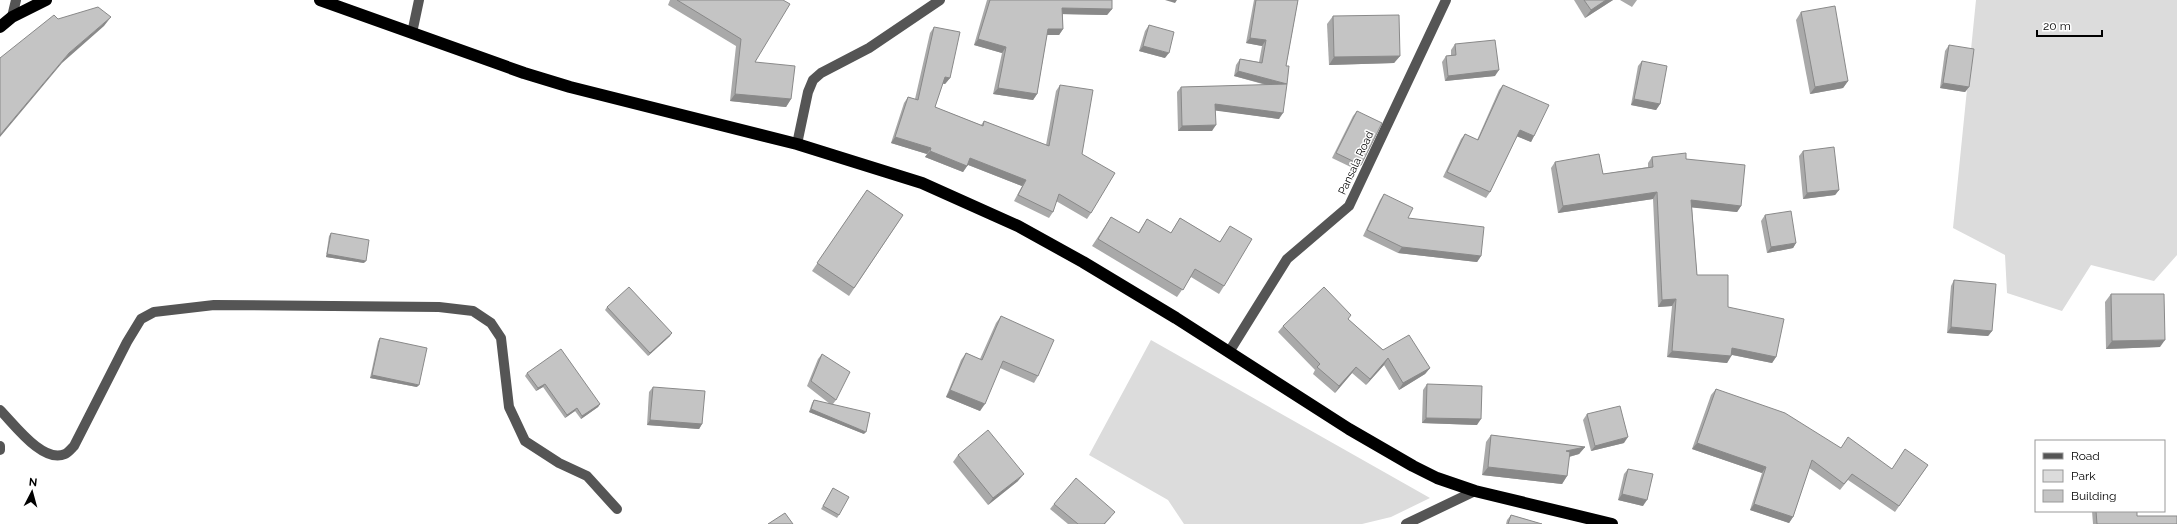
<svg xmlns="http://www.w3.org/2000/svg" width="2177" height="524" font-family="Raleway,sans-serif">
	<rect width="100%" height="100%" fill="#fff"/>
	<g fill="#dcdcdc">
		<polygon points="1976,0 2177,0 2177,255 2154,281 2091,265 2062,311 2007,293 2005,255 1953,228"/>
		<polygon points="1151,340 1430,498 1391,517 1362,524 1184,524 1168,500 1089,455"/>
	</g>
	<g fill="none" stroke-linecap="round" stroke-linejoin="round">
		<g stroke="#555" stroke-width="10">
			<polyline points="12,17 16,0"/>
			<polyline points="412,33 419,0"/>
			<polyline points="797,144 808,92 813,80 821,73 869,48 940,0"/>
			<polyline points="1229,352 1287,259 1349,206 1446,0"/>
			<path d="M 0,410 C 14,424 43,464 65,454 C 68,453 72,448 74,446 L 127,342 L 141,319 L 154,312 L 214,305 L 439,307 L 473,311 L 491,323 L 501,338 L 509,407 L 525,441 L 559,463 L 587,476 L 617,509"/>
			<polyline points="0,446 0,450"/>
			<polyline points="1406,524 1475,491"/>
		</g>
		<g stroke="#000" stroke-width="12">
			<polyline points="320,0 524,73 570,87 797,144 922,183 1018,226 1083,262 1176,318 1349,429 1413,466 1437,478 1475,491 1612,524"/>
			<polyline points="0,27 12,17 46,0"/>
		</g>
	</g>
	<g fill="#a9a9a9">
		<polygon points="670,0 783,0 755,62 791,99 786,107 730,101 736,46 668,5"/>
		<polygon points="987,0 1112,0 1112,9 1107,15 1063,14 1063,29 1059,35 1047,35 1037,94 1033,100 993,94 1002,53 974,45"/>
		<polygon points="1254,0 1298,0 1286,66 1279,119 1215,110 1212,131 1178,131 1177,92 1181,87 1266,85 1234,76 1236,65 1240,59 1259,62 1262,46 1246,43"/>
		<polygon points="1574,0 1613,0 1585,18"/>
		<polygon points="1620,0 1637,0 1632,7"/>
		<polygon points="1801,12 1848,81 1843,88 1810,94 1796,20"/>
		<polygon points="1333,16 1400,56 1394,63 1329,65 1327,24"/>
		<polygon points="1149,25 1165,58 1139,51 1145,31"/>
		<polygon points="934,27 950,78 945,84 942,83 935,107 981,125 984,121 1046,145 1056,91 1060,85 1082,154 1091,213 1087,219 1056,201 1053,212 1049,218 1014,201 1022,186 968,165 963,172 925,157 927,154 891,143 904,103 908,97 915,99 930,33"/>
		<polygon points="1455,44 1495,76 1445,81 1442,62 1446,56 1451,55 1451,50"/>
		<polygon points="1949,45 1969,87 1965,92 1940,88 1945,51"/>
		<polygon points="1642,61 1660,104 1656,110 1631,105 1638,66"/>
		<polygon points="1503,85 1534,136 1531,142 1517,136 1490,192 1486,198 1443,177 1461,139 1465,134 1477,140 1499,90"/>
		<polygon points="1357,111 1361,165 1357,170 1332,158 1353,116"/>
		<polygon points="1803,151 1839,190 1835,195 1803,199 1799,156"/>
		<polygon points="1652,157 1686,159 1741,206 1737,212 1692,207 1697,275 1776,357 1772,363 1732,355 1727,363 1667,357 1672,306 1658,307 1653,199 1558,213 1551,168 1555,162 1603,174 1648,167 1648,163"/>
		<polygon points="867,190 903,215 849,296 812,271"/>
		<polygon points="1384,194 1408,218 1481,256 1477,262 1398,253 1363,236 1380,200"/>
		<polygon points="1765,215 1796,243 1793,248 1767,253 1761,221"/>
		<polygon points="1111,217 1138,233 1147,219 1171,233 1180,218 1220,242 1230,226 1224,286 1219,294 1191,277 1177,297 1092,246"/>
		<polygon points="331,233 364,263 326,257 329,236"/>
		<polygon points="1954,280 1992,331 1988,336 1947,333 1951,286"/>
		<polygon points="2111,294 2160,347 2106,349 2105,302"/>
		<polygon points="607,307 670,336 648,356 605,310"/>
		<polygon points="1001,316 1038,376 1034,383 1000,368 980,411 946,397 961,360 966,353 980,359 996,323"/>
		<polygon points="1348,319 1383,350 1430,368 1425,374 1399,390 1384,365 1366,385 1352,373 1335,393 1313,374 1315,370 1278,332 1283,326"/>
		<polygon points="380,338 417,387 370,378 378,341"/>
		<polygon points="822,354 836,400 833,404 864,434 809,412 812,403 814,400 830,404 807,386 818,359"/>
		<polygon points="527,373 600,404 598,407 581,419 575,411 565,418 543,387 536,391 525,376"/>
		<polygon points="1427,384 1477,425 1422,423 1423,390"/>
		<polygon points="653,387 702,424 699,429 647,425 649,392"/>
		<polygon points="1716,389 1841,448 1892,469 1928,465 1895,512 1848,480 1840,490 1809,468 1793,517 1789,523 1750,510 1762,473 1692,449 1711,395"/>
		<polygon points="1587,414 1624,443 1591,451 1583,420"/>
		<polygon points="1491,435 1585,447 1579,454 1569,457 1567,476 1562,484 1482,475 1486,442"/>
		<polygon points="958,455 1018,481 988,505 953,462"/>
		<polygon points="1628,469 1643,506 1618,500 1624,474"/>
		<polygon points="833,488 839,515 837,518 821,509"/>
		<polygon points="1054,504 1111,517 1105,524 1068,524 1050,509"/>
		<polygon points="2092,511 2137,511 2137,516 2177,524 2093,524"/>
		<polygon points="1511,515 1542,524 1506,524 1507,520"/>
	</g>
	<g fill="#898989">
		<polygon points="1165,0 1177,0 1175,3"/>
		<polygon points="1606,0 1613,0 1585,18 1591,10"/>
		<polygon points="1062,8 1112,9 1107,15 1058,14"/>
		<polygon points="111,17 104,26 62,63 0,137 0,135 69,53"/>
		<polygon points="1048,29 1063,29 1059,35 1044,35"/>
		<polygon points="1250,38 1266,40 1262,46 1246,43"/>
		<polygon points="978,39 1006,47 1002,53 974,45"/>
		<polygon points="1143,46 1169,53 1165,58 1139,51"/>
		<polygon points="1400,56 1394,63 1329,65 1334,57"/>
		<polygon points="1499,70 1495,76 1445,81 1448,76"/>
		<polygon points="1238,71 1287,84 1283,89 1234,76"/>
		<polygon points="945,77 950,78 945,84 940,83"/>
		<polygon points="1848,81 1843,88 1810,94 1815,87"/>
		<polygon points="1943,83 1969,87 1965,92 1940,88"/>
		<polygon points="998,88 1037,94 1033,100 993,94"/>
		<polygon points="735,94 791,99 786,107 730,101"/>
		<polygon points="1634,99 1660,104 1656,110 1631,105"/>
		<polygon points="1215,104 1283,113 1279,119 1211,110"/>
		<polygon points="1216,125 1212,131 1178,131 1182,126"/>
		<polygon points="1520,130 1534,136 1531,142 1516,136"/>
		<polygon points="895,137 931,148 927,154 891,143"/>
		<polygon points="930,151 967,166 963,172 925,157"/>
		<polygon points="970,158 1026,180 1022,186 966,164"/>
		<polygon points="1839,190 1835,195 1803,199 1807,193"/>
		<polygon points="1657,192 1653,199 1558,213 1563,206"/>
		<polygon points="1691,200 1741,206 1737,212 1687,207"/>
		<polygon points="1796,243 1793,248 1767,253 1771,247"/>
		<polygon points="1402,247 1481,256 1477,262 1398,253"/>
		<polygon points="327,254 366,261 364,263 326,257"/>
		<polygon points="1676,299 1672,306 1658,307 1662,300"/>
		<polygon points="1951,327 1992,331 1988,336 1947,333"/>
		<polygon points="672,333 670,336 648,356 650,353"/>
		<polygon points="2165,340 2160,347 2106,349 2112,341"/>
		<polygon points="1732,348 1776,357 1772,363 1728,354"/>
		<polygon points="1672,351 1731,356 1727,363 1667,357"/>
		<polygon points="1388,358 1384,365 1366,385 1370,379"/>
		<polygon points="1356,367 1352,373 1335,393 1339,386"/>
		<polygon points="1430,368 1425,374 1399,390 1403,383"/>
		<polygon points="372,375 419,385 417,387 370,378"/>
		<polygon points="545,384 543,387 536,391 538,388"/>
		<polygon points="950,390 985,404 980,411 946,397"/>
		<polygon points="600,404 598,407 581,419 582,416"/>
		<polygon points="577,408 575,411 565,418 567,415"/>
		<polygon points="811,409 866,432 864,434 809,412"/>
		<polygon points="1426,418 1481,419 1477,425 1422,423"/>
		<polygon points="650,420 702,424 699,429 647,425"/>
		<polygon points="1628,437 1624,443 1591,451 1595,446"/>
		<polygon points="1697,443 1766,467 1762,473 1692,449"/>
		<polygon points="1585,447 1579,454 1561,459 1566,451"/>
		<polygon points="1488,467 1567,476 1562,484 1482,475"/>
		<polygon points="1024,474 1018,481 988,505 993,498"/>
		<polygon points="1622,494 1647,500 1643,506 1618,500"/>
		<polygon points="1754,504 1793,517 1789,523 1750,510"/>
	</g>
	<g fill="#c4c4c4" stroke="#898989">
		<polygon points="677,0 783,0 790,4 755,62 795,66 791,99 735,94 741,39"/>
		<polygon points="990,0 1112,0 1112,9 1062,8 1063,29 1048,29 1037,94 998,88 1006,47 978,39"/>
		<polygon points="1256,0 1298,0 1286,66 1289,66 1287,84 1238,71 1240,59 1262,63 1266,40 1250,38"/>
		<polygon points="1584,0 1606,0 1591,10"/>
		<polygon points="1835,6 1848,81 1815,87 1801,12"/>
		<polygon points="98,7 111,17 69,53 0,135 0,58 54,15 58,19"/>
		<polygon points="1399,15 1400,56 1334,57 1333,16"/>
		<polygon points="1149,25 1174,32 1169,53 1143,46"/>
		<polygon points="934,27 960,32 950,78 945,77 935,107 983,126 984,121 1049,146 1060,85 1093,90 1082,154 1115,173 1091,213 1059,194 1053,212 1018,195 1026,180 970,158 967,166 930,151 931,148 895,137 908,97 918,100"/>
		<polygon points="1495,40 1499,70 1448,76 1446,56 1456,55 1455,44"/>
		<polygon points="1949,45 1974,49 1969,87 1943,83"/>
		<polygon points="1642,61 1667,66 1660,104 1634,99"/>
		<polygon points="1287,84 1283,113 1215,104 1216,125 1182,126 1181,87"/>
		<polygon points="1503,85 1549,105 1534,136 1520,130 1490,192 1447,172 1465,134 1478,140"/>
		<polygon points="1357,111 1382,123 1361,165 1336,153"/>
		<polygon points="1834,147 1839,190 1807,193 1803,151"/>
		<polygon points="1686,153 1686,159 1745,165 1741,206 1691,200 1697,275 1728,275 1728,307 1784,319 1776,357 1732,348 1731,356 1672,351 1676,299 1662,300 1657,192 1563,206 1555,162 1599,154 1603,174 1653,167 1652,157"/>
		<polygon points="867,190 903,215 854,288 817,263"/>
		<polygon points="1384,194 1413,208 1408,218 1484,227 1481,256 1402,247 1367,230"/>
		<polygon points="1791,211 1796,243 1771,247 1765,215"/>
		<polygon points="1111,217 1139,233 1147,219 1171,233 1180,218 1220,242 1230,226 1252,239 1224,286 1195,269 1183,290 1098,239"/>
		<polygon points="331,233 369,240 366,261 327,254"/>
		<polygon points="1954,280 1996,284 1992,331 1951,327"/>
		<polygon points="629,287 672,333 650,353 607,307"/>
		<polygon points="1324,287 1351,315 1348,319 1383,350 1409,335 1430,368 1403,383 1388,358 1370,379 1356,367 1339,386 1317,367 1320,364 1283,326"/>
		<polygon points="2111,294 2164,294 2165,340 2112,341"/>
		<polygon points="1001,316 1054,340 1038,376 1003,361 985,404 950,390 966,353 982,360"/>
		<polygon points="380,338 427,348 419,385 372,375"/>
		<polygon points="561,349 600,404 582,416 577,408 567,415 545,384 538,388 527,373"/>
		<polygon points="822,354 850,372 836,400 811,381"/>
		<polygon points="1427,384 1482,386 1481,419 1426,418"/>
		<polygon points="653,387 705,391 702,424 650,420"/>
		<polygon points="1716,389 1785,413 1841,448 1848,437 1892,469 1905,449 1928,465 1899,506 1852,474 1844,484 1812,460 1793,517 1754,504 1766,467 1697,443"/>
		<polygon points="814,400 870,413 866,432 811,409"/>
		<polygon points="1620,406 1628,437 1595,446 1587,414"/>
		<polygon points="988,430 1024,474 993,498 958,455"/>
		<polygon points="1491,435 1585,447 1566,451 1570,452 1567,476 1488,467"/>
		<polygon points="1628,469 1653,474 1647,500 1622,494"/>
		<polygon points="1076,478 1115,512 1104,524 1078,524 1054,504"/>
		<polygon points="833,488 849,497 839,515 823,506"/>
		<polygon points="2096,511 2137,511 2137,516 2177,516 2177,524 2097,524"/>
		<polygon points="785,513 793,524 768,524"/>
		<polygon points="1511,515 1542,524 1508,524"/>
	</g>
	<g text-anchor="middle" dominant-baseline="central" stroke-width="3" stroke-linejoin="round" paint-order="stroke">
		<g font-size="11" fill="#000" stroke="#fff">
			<text transform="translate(1356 163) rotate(-65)">Pansala Road</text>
		</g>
	</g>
	<rect x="2035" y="440" width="130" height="72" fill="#ffffff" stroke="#999999"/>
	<rect x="2043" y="453" width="20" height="6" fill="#555555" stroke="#999999"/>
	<text x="2071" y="460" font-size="12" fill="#000000">Road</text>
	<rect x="2043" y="470" width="20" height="12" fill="#dcdcdc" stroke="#999999"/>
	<text x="2071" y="480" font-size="12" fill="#000000">Park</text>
	<rect x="2043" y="490" width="20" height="12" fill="#c4c4c4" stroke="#999999"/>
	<text x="2071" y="500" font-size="12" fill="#000000">Building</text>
	<g transform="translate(32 492) rotate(6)" stroke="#ffffff" stroke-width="3" paint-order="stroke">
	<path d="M0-3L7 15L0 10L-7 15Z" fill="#000000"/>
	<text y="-6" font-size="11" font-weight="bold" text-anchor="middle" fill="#000000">N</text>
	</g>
	<path d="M2037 30v6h65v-6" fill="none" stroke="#000000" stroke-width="2"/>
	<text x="2043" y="30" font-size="12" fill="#000000" stroke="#ffffff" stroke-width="3" paint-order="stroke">20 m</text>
</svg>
